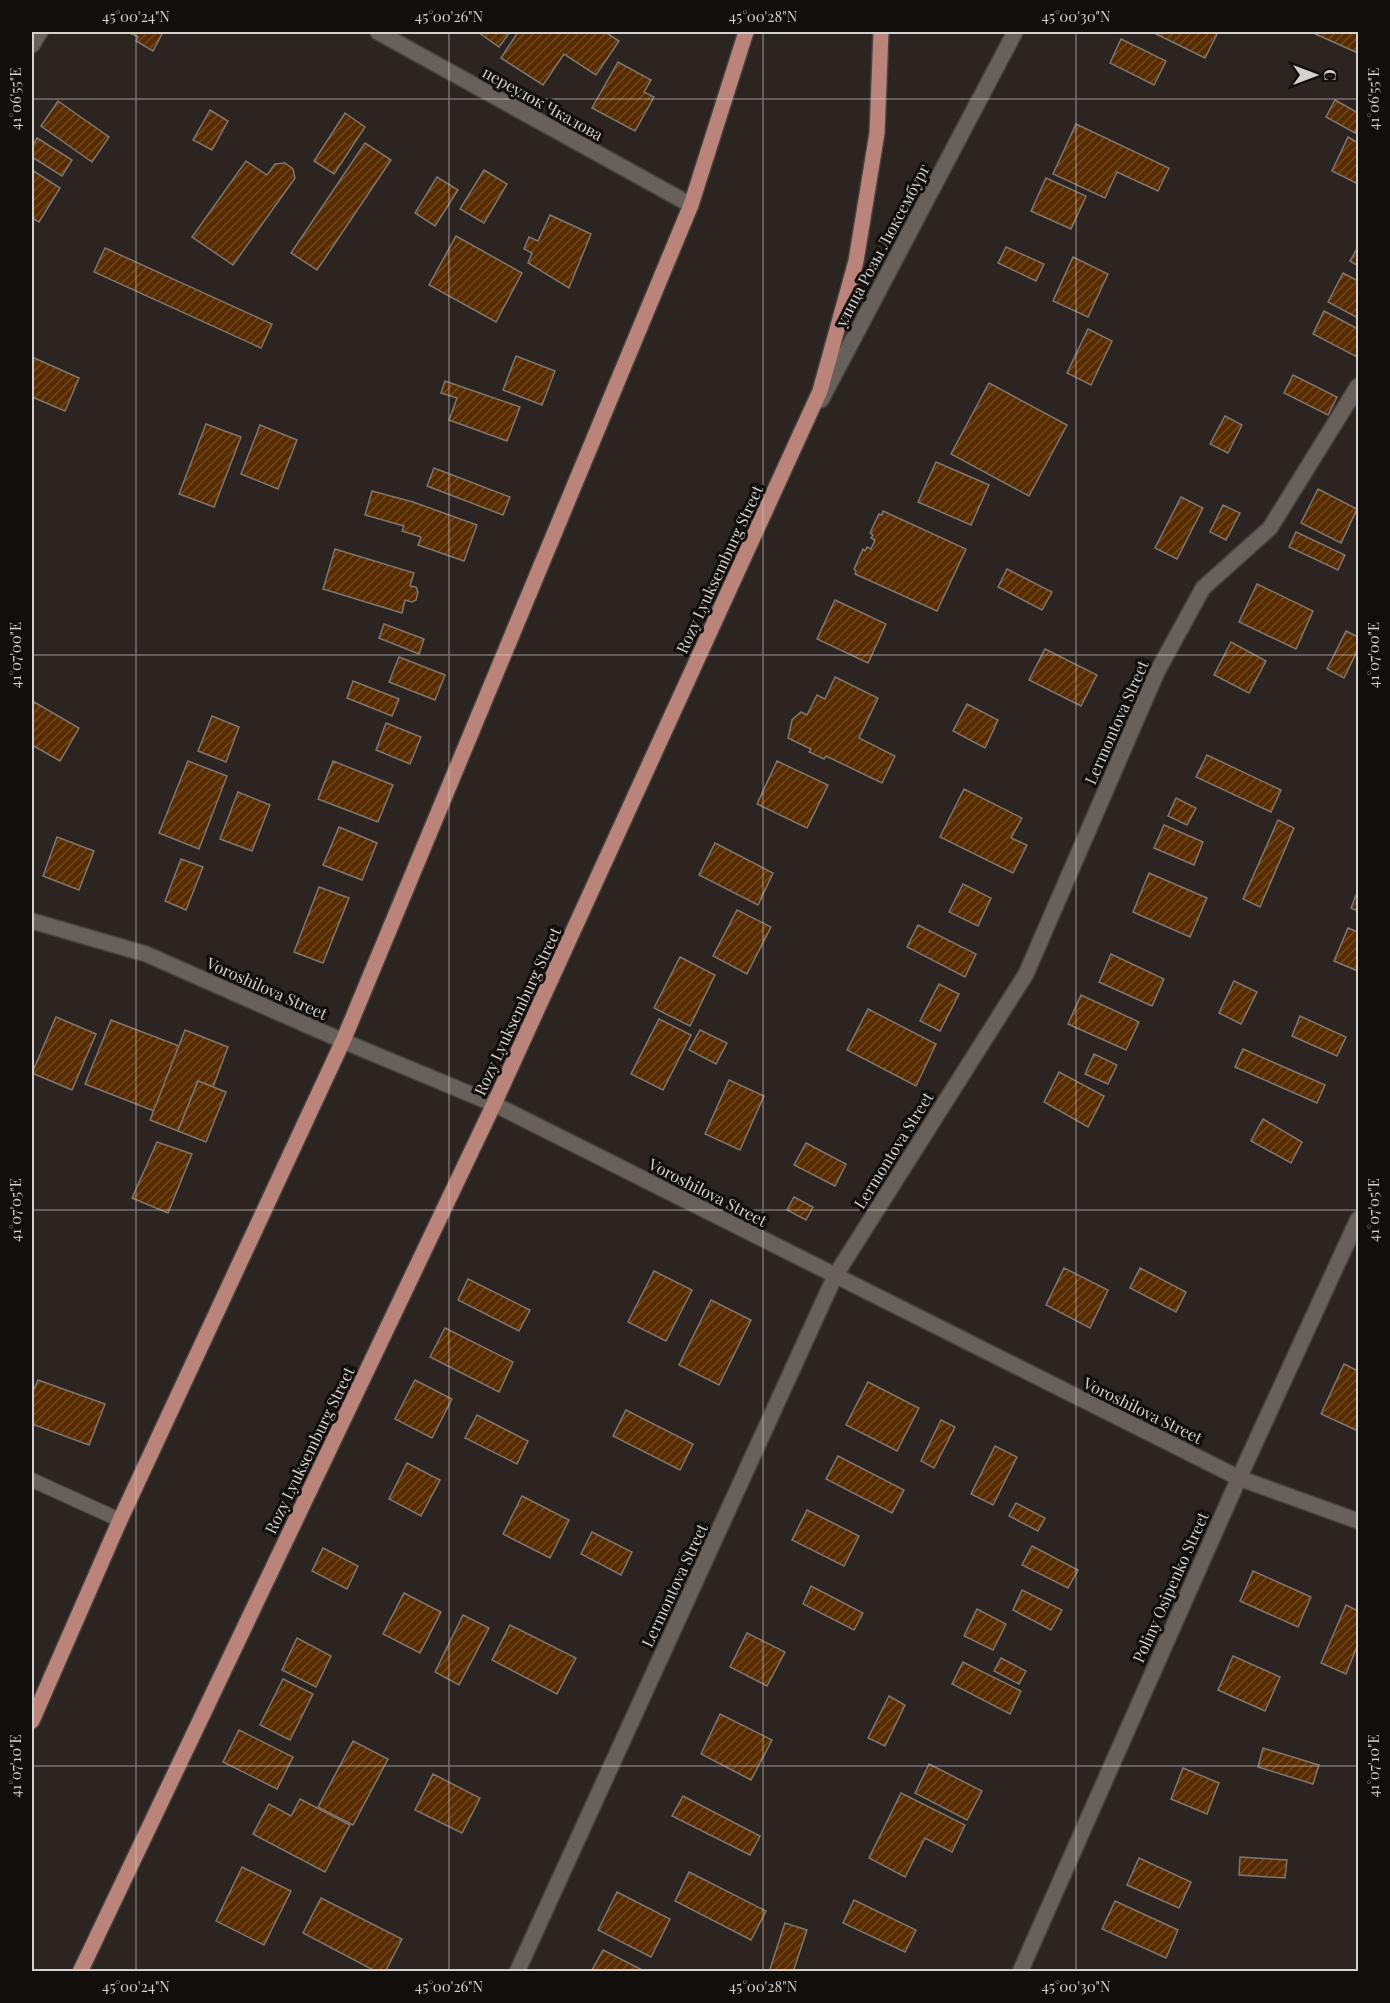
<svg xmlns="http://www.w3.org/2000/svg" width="1390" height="2003" font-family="'Playfair Display',serif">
	<defs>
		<pattern id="building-hatch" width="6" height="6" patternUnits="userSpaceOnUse" patternTransform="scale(1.5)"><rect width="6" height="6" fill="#582c00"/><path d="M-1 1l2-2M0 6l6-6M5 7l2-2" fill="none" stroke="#6f4a24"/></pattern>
	</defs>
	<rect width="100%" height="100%" fill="#2b2420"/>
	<g fill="url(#building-hatch)" stroke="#7f7671" stroke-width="1.5">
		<polygon points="128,32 163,32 153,51 136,41 138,37"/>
		<polygon points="478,32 510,32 499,47"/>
		<polygon points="518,32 605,32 619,41 596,75 564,54 543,85 501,58"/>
		<polygon points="1152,32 1218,32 1205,58"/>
		<polygon points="1311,32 1358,32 1358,53"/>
		<polygon points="1121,39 1166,61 1154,85 1110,63"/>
		<polygon points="618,62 651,80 644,92 654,97 635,131 592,108"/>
		<polygon points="1335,100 1358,113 1358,126 1355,133 1326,117"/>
		<polygon points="58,101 109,137 92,162 41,126"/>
		<polygon points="210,110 228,121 212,150 193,140"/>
		<polygon points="345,113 365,127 334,174 314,161"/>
		<polygon points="1076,124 1169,168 1158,191 1117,172 1105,198 1053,174"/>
		<polygon points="1348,137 1358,143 1358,184 1332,171"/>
		<polygon points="37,138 72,160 62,176 32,157 32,147"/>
		<polygon points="365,143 391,160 317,270 291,253"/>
		<polygon points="246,161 267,175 275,164 285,163 293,169 295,178 233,265 192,237"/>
		<polygon points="32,170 60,188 39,222 32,218"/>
		<polygon points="484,170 507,184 484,223 460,209"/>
		<polygon points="437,177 458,190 435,226 415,213"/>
		<polygon points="1046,178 1086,196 1071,229 1031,211"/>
		<polygon points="550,215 591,234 569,288 528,263 532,253 524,249 529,237 538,241"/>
		<polygon points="456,236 522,273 496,322 429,285"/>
		<polygon points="1006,247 1044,264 1036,281 998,263"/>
		<polygon points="1358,247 1358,266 1350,261"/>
		<polygon points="105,248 272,324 261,348 94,272"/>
		<polygon points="1073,257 1108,274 1088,317 1053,301"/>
		<polygon points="1343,273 1358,281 1358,318 1328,302"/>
		<polygon points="1324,311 1358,329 1358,353 1357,357 1313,334"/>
		<polygon points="1088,329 1112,341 1091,385 1067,373"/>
		<polygon points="516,356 555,371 542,405 503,390"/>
		<polygon points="32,357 79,378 65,411 32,397"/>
		<polygon points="1293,375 1337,397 1328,415 1284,393"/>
		<polygon points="445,381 520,407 507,441 449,420 457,398 441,393"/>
		<polygon points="989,383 1067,425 1029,496 951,454"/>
		<polygon points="1225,416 1242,425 1228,453 1210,444"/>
		<polygon points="206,424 241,437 214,507 179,494"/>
		<polygon points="260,425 297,440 278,489 241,474"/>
		<polygon points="936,462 989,485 971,525 918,502"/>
		<polygon points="434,468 510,497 503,515 427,486"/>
		<polygon points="1318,489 1357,509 1341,543 1301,523"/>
		<polygon points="372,491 413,502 477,525 464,561 418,545 421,537 402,531 404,526 365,515"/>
		<polygon points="1181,497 1203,508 1177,559 1155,548"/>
		<polygon points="1223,505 1240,513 1226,540 1210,532"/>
		<polygon points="883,511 966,549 937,611 855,574 856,571 854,569 863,549 865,551 867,547 871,549 875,540 871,538 873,535 870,533 879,514 882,515"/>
		<polygon points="1296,532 1345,555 1338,570 1289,547"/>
		<polygon points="335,549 414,573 410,586 416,587 418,592 416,600 412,602 405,600 402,613 323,589"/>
		<polygon points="1007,569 1052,592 1042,610 998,587"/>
		<polygon points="1257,584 1313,611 1296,649 1239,622"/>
		<polygon points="835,600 886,624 868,663 817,639"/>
		<polygon points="384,624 424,639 419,654 379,638"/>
		<polygon points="1346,631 1358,637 1358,649 1344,678 1327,669"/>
		<polygon points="1231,642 1266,661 1249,693 1214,675"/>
		<polygon points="1045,649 1097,675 1081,706 1029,680"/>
		<polygon points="399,657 445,675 435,700 389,682"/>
		<polygon points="835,677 878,698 859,738 895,756 882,783 826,756 824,759 809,752 811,749 788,738 792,720 801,712 807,715 817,695 825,699"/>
		<polygon points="353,681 399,699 392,716 347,698"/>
		<polygon points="34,702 79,728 60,761 32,745 32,705"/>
		<polygon points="967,704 998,720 985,748 953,731"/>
		<polygon points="212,716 239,727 226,762 198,751"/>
		<polygon points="386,723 421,737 410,764 376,750"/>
		<polygon points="1207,755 1281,790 1271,812 1196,777"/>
		<polygon points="188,761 227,776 199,849 159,833"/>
		<polygon points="333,761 393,785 378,822 318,799"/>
		<polygon points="777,761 828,785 807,828 757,804"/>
		<polygon points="964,789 1022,818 1011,838 1027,845 1013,873 940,837"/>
		<polygon points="238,792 270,805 252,851 220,839"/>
		<polygon points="1176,798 1196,808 1187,825 1168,816"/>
		<polygon points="1278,820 1294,828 1260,907 1243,899"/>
		<polygon points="1164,825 1203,842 1194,865 1154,848"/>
		<polygon points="339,827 377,843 362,880 323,865"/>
		<polygon points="57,837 94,851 79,890 43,876"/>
		<polygon points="715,843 773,873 758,905 699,875"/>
		<polygon points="181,859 203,867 186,910 165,901"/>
		<polygon points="1149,873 1207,898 1190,937 1133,912"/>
		<polygon points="963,884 991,898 978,926 949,912"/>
		<polygon points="319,887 349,898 323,963 294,952"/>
		<polygon points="1358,890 1358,911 1351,908"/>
		<polygon points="737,910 771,927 747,974 713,956"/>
		<polygon points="918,925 976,954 965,977 907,947"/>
		<polygon points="1348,928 1358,932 1358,971 1334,961"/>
		<polygon points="1111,954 1164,979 1152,1006 1099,982"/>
		<polygon points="680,957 715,975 690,1026 654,1008"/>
		<polygon points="1234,981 1257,992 1241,1024 1219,1013"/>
		<polygon points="939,984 959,994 940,1031 920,1021"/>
		<polygon points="1081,995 1139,1022 1126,1050 1068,1024"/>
		<polygon points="868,1009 936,1044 916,1086 847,1050"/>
		<polygon points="1300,1016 1346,1037 1337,1056 1292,1036"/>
		<polygon points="56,1017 96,1034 72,1090 32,1073"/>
		<polygon points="659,1019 691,1035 663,1090 631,1074"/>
		<polygon points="111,1020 179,1046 154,1111 85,1084"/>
		<polygon points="185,1030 228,1047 213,1087 198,1081 178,1131 150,1120"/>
		<polygon points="700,1030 727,1043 716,1064 689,1050"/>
		<polygon points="1243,1049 1325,1085 1317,1103 1235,1067"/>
		<polygon points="1094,1054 1117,1065 1108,1084 1085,1074"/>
		<polygon points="1059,1072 1104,1096 1088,1127 1044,1102"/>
		<polygon points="729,1080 764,1096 740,1150 705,1134"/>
		<polygon points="198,1081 226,1092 206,1142 178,1131"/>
		<polygon points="1263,1119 1302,1142 1291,1163 1251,1141"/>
		<polygon points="157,1142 192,1154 168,1213 132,1198"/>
		<polygon points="806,1143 846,1164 835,1186 794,1165"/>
		<polygon points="794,1197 813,1207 806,1220 787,1210"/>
		<polygon points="1064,1268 1108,1290 1090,1328 1046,1305"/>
		<polygon points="1140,1268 1186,1292 1176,1312 1130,1288"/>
		<polygon points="654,1271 692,1290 666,1341 628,1322"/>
		<polygon points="468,1279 530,1310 519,1331 458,1300"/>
		<polygon points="711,1300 751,1320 719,1385 679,1365"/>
		<polygon points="445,1328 513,1362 499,1392 430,1357"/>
		<polygon points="1344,1364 1358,1371 1358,1431 1321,1414"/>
		<polygon points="38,1380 105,1404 89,1445 32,1424 32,1388 34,1389"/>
		<polygon points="415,1380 452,1399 432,1438 395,1419"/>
		<polygon points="868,1382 919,1408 897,1451 846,1425"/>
		<polygon points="626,1410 693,1444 680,1470 613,1436"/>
		<polygon points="477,1415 528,1441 517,1464 465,1438"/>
		<polygon points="941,1420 955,1427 934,1468 921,1461"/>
		<polygon points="995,1446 1017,1457 993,1505 971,1494"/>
		<polygon points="838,1456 904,1490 892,1513 826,1479"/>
		<polygon points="407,1463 440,1480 421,1516 389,1499"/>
		<polygon points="522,1496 569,1520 550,1558 503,1534"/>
		<polygon points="1016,1503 1045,1518 1038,1531 1009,1516"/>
		<polygon points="807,1510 859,1536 844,1566 792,1540"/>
		<polygon points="592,1532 632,1552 621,1575 581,1554"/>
		<polygon points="1032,1546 1078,1570 1068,1588 1022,1565"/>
		<polygon points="323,1548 358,1566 347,1589 312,1571"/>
		<polygon points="1253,1571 1311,1597 1298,1627 1240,1601"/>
		<polygon points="811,1586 863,1613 854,1630 803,1604"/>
		<polygon points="1022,1590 1062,1610 1051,1630 1013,1610"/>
		<polygon points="404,1593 441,1612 420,1653 383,1634"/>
		<polygon points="1346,1605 1358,1611 1358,1644 1346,1674 1321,1663"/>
		<polygon points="977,1609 1006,1624 993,1650 964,1636"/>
		<polygon points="463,1615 489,1628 459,1685 435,1672"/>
		<polygon points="510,1625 576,1658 557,1694 492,1660"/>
		<polygon points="747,1633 785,1652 767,1686 730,1667"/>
		<polygon points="297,1638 331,1656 316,1687 282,1670"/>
		<polygon points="1233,1656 1280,1677 1265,1711 1218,1690"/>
		<polygon points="1001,1658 1026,1671 1019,1684 994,1671"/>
		<polygon points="963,1662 1021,1691 1010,1714 952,1684"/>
		<polygon points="283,1679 313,1694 290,1740 260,1725"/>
		<polygon points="889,1696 905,1705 885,1746 868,1738"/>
		<polygon points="720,1714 772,1740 751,1780 701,1754"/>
		<polygon points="239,1730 293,1757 277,1789 223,1762"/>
		<polygon points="353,1741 388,1759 353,1825 318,1807"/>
		<polygon points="1263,1748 1319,1765 1313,1784 1258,1767"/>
		<polygon points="929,1764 982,1791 967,1820 915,1793"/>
		<polygon points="1183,1768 1219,1783 1207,1814 1171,1799"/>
		<polygon points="433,1774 480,1798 462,1833 415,1810"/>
		<polygon points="901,1793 965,1825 952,1852 925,1838 905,1877 869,1858"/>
		<polygon points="683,1796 760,1836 750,1855 672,1816"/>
		<polygon points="300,1799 350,1825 325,1872 253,1834 269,1804 291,1816"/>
		<polygon points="1240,1857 1287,1860 1285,1878 1239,1875"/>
		<polygon points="1139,1858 1191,1882 1179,1908 1127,1885"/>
		<polygon points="242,1867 291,1891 264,1945 216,1921"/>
		<polygon points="689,1872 766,1911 751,1940 675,1901"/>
		<polygon points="617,1892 670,1919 651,1957 598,1930"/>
		<polygon points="321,1898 402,1939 385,1972 377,1972 303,1933"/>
		<polygon points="854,1900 916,1930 905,1952 843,1923"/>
		<polygon points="1115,1901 1178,1930 1166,1958 1102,1929"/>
		<polygon points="785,1923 807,1930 793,1972 769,1972"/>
		<polygon points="603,1950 646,1972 591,1972"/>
	</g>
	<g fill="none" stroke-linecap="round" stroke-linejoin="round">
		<defs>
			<polyline id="service" points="32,1480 120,1520"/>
			<g id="minor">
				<polyline points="378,32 691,205"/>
				<polyline points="32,45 40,32"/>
				<polyline points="821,400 1015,32"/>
				<polyline points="32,921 146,954 343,1041 494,1104 1239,1478 1358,1521"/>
				<polyline points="517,1972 835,1276 1026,974 1157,672 1203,588 1270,528 1358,386"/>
				<polyline points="1020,1972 1239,1478 1358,1219"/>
			</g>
			<g id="primary">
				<polyline points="32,1721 120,1520 343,1041 691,205 746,32"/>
				<polyline points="80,1972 494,1104 820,391 856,261 877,133 881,32"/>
			</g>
		</defs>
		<use href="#service" stroke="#46413c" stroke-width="16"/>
		<use href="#minor" stroke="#46413c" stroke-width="18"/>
		<use href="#primary" stroke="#46413c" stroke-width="18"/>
		<use href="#service" stroke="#68615b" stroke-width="14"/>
		<use href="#minor" stroke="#68615b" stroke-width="15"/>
		<use href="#primary" stroke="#bb847a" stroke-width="15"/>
	</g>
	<path fill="none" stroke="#d5d1ce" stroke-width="1.5" stroke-opacity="0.45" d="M 136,32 L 136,1972M 449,32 L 449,1972M 763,32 L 763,1972M 1076,32 L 1076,1972M 32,99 L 1358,99M 32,655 L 1358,655M 32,1210 L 1358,1210M 32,1766 L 1358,1766"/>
	<g text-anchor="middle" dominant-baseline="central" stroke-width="6" stroke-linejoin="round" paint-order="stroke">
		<g font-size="16" fill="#d5d1ce" stroke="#110e0c">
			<text transform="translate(543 103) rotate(29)">переулок Чкалова</text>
			<text transform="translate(882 245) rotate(-62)">улица Розы Люксембург</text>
			<text transform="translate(719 569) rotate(-65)">Rozy Lyuksemburg Street</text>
			<text transform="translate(1116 722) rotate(-66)">Lermontova Street</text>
			<text transform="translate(267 988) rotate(24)">Voroshilova Street</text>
			<text transform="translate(517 1011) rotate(-65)">Rozy Lyuksemburg Street</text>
			<text transform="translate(893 1150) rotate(-58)">Lermontova Street</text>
			<text transform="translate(708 1192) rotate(27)">Voroshilova Street</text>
			<text transform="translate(1143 1410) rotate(26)">Voroshilova Street</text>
			<text transform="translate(309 1450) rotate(-64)">Rozy Lyuksemburg Street</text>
			<text transform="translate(674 1585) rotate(-65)">Lermontova Street</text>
			<text transform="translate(1170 1587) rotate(-66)">Poliny Osipenko Street</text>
		</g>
	</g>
	<rect width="1390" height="2003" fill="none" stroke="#110e0c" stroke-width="66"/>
	<g transform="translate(1315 75) rotate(90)" stroke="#110e0c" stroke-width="4.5" paint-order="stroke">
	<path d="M0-4.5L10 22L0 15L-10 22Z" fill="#d5d1ce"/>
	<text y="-9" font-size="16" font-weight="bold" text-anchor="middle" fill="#d5d1ce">С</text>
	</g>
	<rect x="33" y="33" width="1324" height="1937" fill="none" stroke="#d5d1ce" stroke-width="2"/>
	<g font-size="15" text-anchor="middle" fill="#d5d1ce">
		<text x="136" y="22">45°00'24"N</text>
		<text x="449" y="22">45°00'26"N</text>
		<text x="763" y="22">45°00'28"N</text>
		<text x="1076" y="22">45°00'30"N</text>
		<text transform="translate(16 99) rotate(-90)" y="5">41°06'55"E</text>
		<text transform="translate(1374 99) rotate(-90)" y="5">41°06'55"E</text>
		<text transform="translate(1374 655) rotate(-90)" y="5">41°07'00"E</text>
		<text transform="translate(16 655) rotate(-90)" y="5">41°07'00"E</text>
		<text transform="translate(16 1210) rotate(-90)" y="5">41°07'05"E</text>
		<text transform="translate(1374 1210) rotate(-90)" y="5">41°07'05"E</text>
		<text transform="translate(16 1766) rotate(-90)" y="5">41°07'10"E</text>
		<text transform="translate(1374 1766) rotate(-90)" y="5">41°07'10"E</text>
		<text x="136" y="1992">45°00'24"N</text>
		<text x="449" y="1992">45°00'26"N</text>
		<text x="763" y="1992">45°00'28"N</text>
		<text x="1076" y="1992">45°00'30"N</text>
	</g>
</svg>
